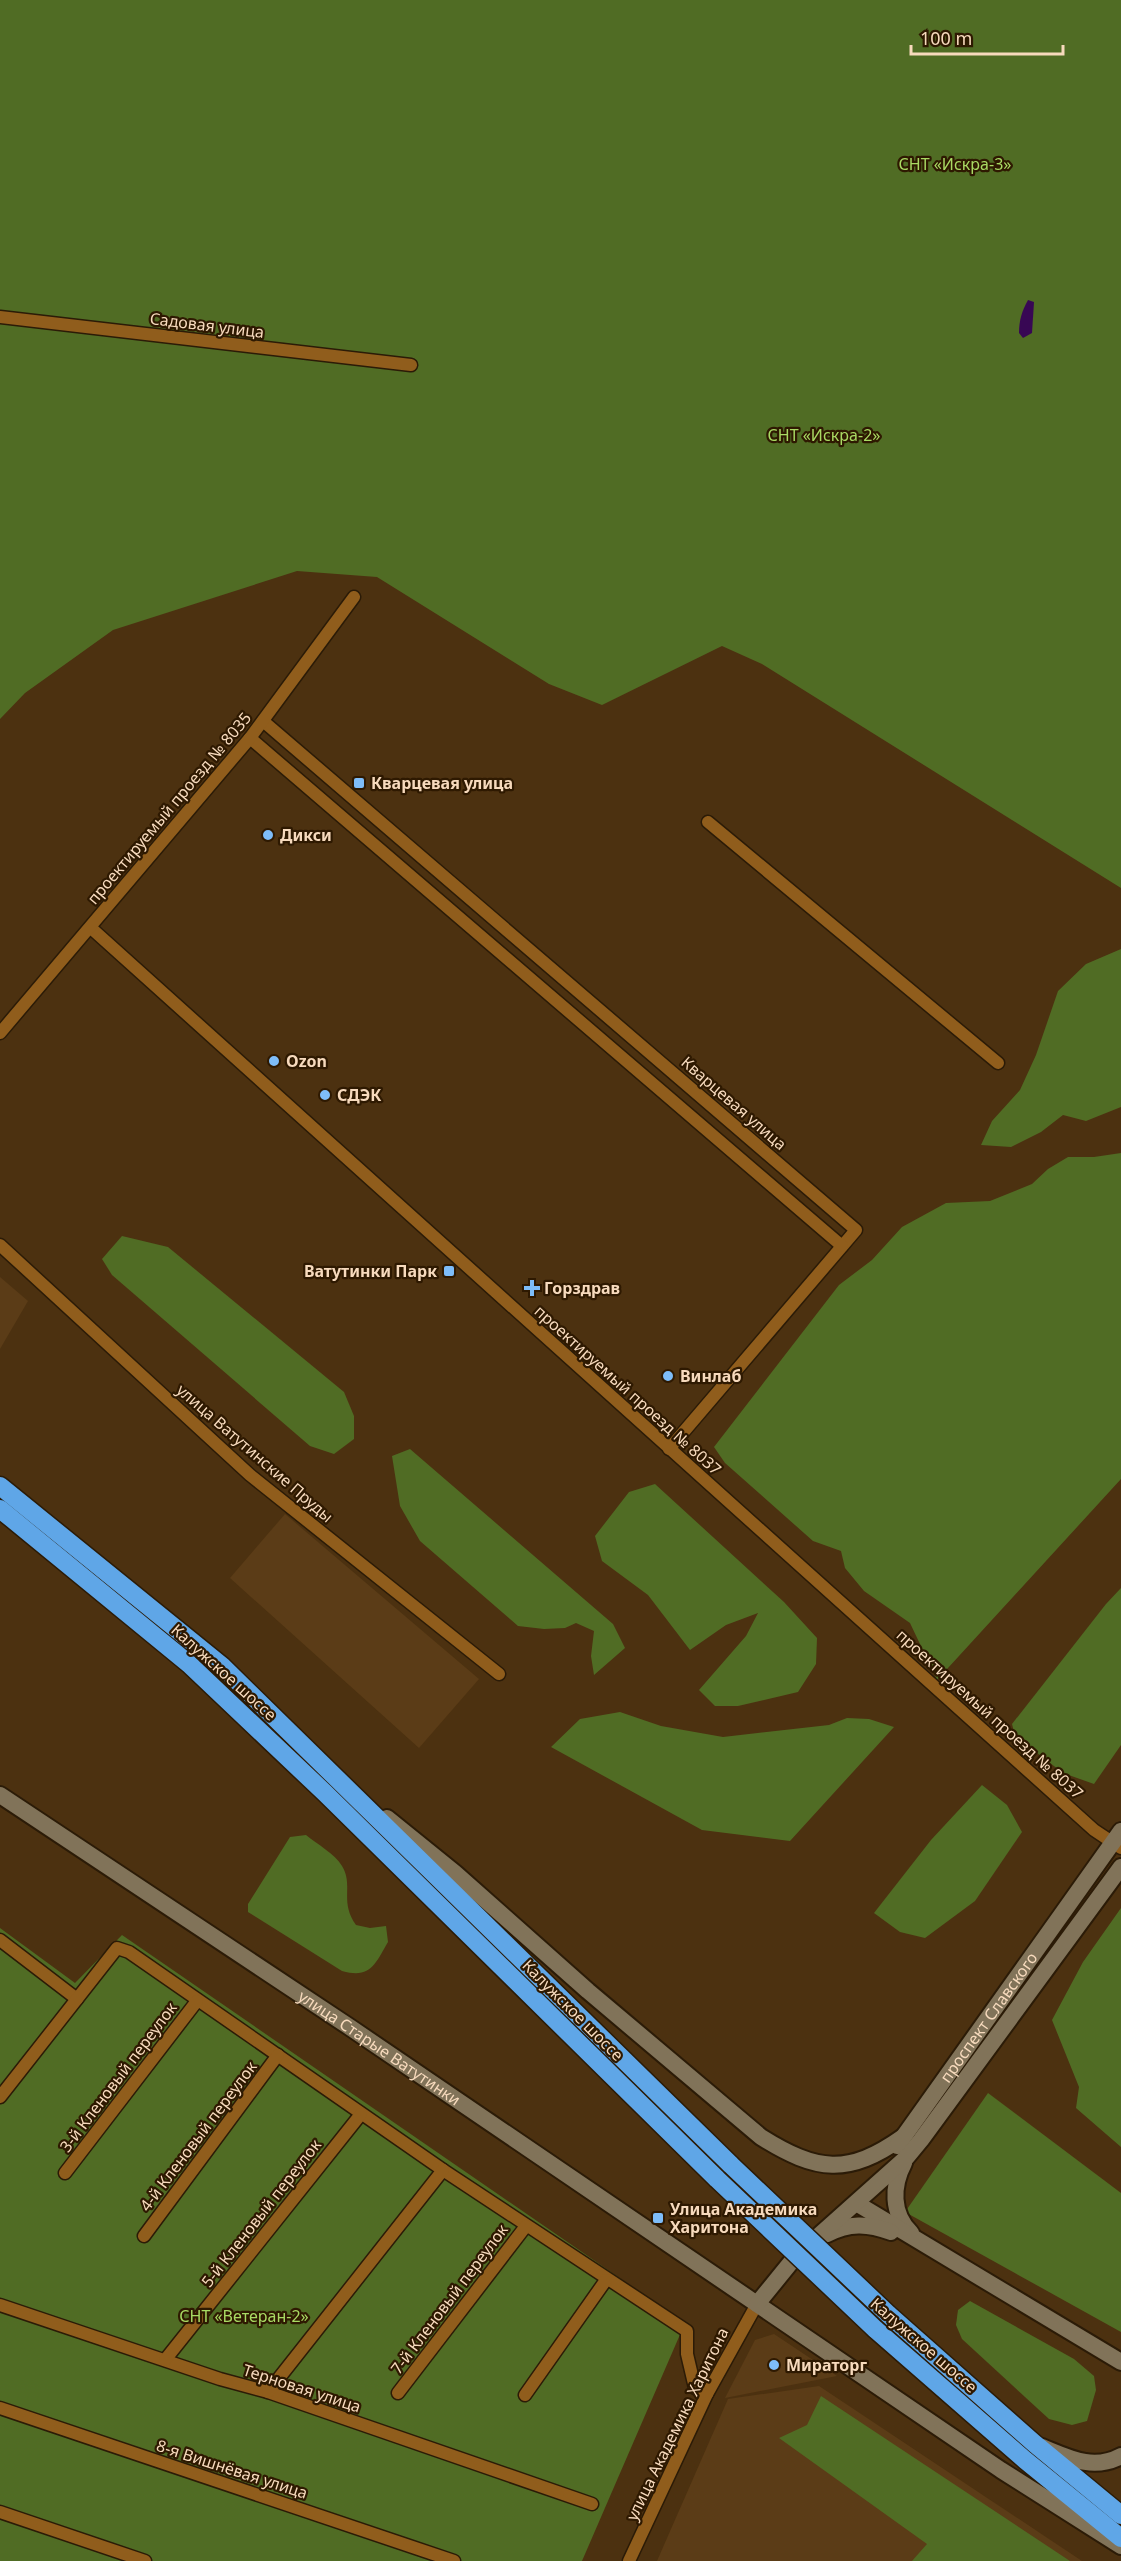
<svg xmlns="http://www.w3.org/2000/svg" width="1121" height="2561" font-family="'Noto Sans',sans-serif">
	<rect width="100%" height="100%" fill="#4c3110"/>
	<g fill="#5b3c17">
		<polygon points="0,1277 28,1301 0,1349"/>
		<polygon points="285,1514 479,1679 419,1748 230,1578"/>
		<polygon points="774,2334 837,2376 725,2398 755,2340"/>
		<polygon points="819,2386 1082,2561 657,2561 728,2399"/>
	</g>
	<g fill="#506c24">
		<polygon points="0,0 1121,0 1121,888 762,664 722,646 602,705 549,684 377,577 297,571 113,630 25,693 0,719"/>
		<polygon points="1121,949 1121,1107 1086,1121 1063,1115 1041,1132 1011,1147 981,1145 992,1121 1020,1090 1036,1055 1058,991 1086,964"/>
		<polygon points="1121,1153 1121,1479 937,1680 910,1623 864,1591 845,1568 841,1551 813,1541 725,1463 714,1447 839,1285 872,1260 902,1227 946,1203 990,1201 1032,1184 1048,1169 1068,1157 1094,1157"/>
		<polygon points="122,1236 168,1247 344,1392 354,1416 354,1439 334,1454 310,1446 112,1275 102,1259"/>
		<polygon points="410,1449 613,1624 625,1648 594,1675 591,1656 594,1631 576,1623 565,1628 544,1629 518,1626 420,1541 400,1506 392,1456"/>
		<polygon points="655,1484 784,1602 817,1638 816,1664 798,1692 738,1706 715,1706 699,1690 746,1636 758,1613 726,1625 690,1650 648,1595 602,1561 595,1536 629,1492"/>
		<polygon points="1121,1588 1121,1745 1094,1784 1063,1773 1015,1736 1012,1724 1106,1604"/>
		<polygon points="620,1712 661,1726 723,1737 829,1725 847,1718 869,1719 894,1727 790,1841 702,1830 551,1747 580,1719"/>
		<polygon points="982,1785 1007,1805 1022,1832 975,1901 925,1938 900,1932 874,1913 931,1840"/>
		<path d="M 306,1835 C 317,1844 335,1854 342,1866 C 354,1886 339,1901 356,1925 L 370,1928 L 386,1926 L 388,1942 C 375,1964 371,1979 342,1971 L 248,1912 L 248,1904 L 290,1837 Z"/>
		<polygon points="1121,1908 1121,2147 1076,2108 1079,2087 1052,2020 1083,1962"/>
		<polygon points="0,1928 75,1983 122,1935 685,2323 582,2561 0,2561"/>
		<polygon points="988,2093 1121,2193 1121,2332 905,2212"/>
		<polygon points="970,2301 1074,2359 1094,2376 1096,2390 1087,2421 1072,2425 1049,2419 962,2339 956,2325 958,2310"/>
		<polygon points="821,2396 1070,2561 912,2561 927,2544 779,2438 807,2425"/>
	</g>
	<path fill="#380754" d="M 1028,300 L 1034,302 L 1032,333 L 1023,338 L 1019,333 C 1019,320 1022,311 1028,300 Z"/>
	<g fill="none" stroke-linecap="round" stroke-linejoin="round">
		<defs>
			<g id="street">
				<polyline points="0,317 411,365"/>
				<polyline points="263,721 856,1230 669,1449"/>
				<polyline points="250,738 842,1246"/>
				<polyline points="708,822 998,1063"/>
				<polyline points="91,928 1094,1830 1121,1848"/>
				<polyline points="0,1033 250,738 354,597"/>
				<polyline points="0,1245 250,1475 499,1674"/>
				<polyline points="0,1940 77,1999"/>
				<polyline points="0,2097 117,1948 129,1952 443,2170 687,2331 687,2354 695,2388 707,2394"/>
				<polyline points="65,2173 197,2001"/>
				<polyline points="144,2236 278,2055"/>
				<polyline points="0,2305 220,2379 268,2392 592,2504"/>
				<polyline points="165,2360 361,2114"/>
				<polyline points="268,2392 443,2170"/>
				<polyline points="398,2393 526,2226"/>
				<polyline points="525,2395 606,2280"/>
				<polyline points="0,2408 454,2561"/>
				<polyline points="0,2512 145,2561"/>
				<polyline points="629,2561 707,2394 757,2304"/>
			</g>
			<g id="secondary">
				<path id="s1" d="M 0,1795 L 351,2028 L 1001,2470 L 1121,2546"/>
				<path d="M 387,1818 L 455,1873 L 588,1991 L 761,2137 C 817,2172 848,2176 903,2137"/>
				<path id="s2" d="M 897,2146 L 1121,1831"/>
				<path d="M 904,2163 C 892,2186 891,2213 911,2233"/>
				<polyline points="856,2203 1121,2362"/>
				<path d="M 827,2234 C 849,2223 867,2223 891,2232"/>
				<polyline points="757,2304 796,2256 907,2157 921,2140 1121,1867"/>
				<path d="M 1042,2447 C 1069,2458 1093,2471 1121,2456"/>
			</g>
			<g id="highway">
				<polyline points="0,1486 222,1666 731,2165"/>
				<polyline points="0,1509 189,1664 325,1793 717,2179"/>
				<polyline points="888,2314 1035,2444 1121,2515"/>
				<polyline points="875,2329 1025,2460 1121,2538"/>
			</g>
		</defs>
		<use href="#street" stroke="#2b1b07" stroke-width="15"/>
		<use href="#secondary" stroke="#2b1b07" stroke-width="20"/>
		<use href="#highway" stroke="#2b1b07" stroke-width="21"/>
		<use href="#street" stroke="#905d1c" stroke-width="12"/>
		<use href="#secondary" stroke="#817359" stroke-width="16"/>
		<use href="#highway" stroke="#5fa6e7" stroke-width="18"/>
		<defs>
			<g id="highway-bridge">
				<polyline points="731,2165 888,2314"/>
				<polyline points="717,2179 875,2329"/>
			</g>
		</defs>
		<use href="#highway-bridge" stroke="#2b1b07" stroke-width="21" stroke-linecap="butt"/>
		<use href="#highway-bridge" stroke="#5fa6e7" stroke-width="18"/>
	</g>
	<g fill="#7ebdf9" stroke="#2e1901" stroke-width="2">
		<rect x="353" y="777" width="12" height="12" rx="3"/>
		<circle cx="268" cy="835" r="6"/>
		<circle cx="274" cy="1061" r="6"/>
		<circle cx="325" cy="1095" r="6"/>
		<rect x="443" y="1265" width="12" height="12" rx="3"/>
		<path d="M529 1279h6v6h6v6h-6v6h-6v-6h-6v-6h6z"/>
		<circle cx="668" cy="1376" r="6"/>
		<rect x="652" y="2212" width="12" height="12" rx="3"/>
		<circle cx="774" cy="2365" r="6"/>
	</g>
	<g text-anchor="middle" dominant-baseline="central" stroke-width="4.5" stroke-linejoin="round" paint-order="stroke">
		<g font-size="16" fill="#a9da63" stroke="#2e1901">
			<text x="955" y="164">СНТ «Искра-3»</text>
			<text x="824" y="435">СНТ «Искра-2»</text>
			<text x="244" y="2316">СНТ «Ветеран-2»</text>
		</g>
		<g font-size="16" fill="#f7dabd" stroke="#2e1901">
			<text transform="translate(207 325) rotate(7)">Садовая улица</text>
			<text transform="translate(169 808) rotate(-50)">проектируемый проезд № 8035</text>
			<text transform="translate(734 1103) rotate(41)">Кварцевая улица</text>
			<text transform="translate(628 1390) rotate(42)">проектируемый проезд № 8037</text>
			<text transform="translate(255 1453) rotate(41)">улица Ватутинские Пруды</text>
			<text transform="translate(224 1672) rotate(42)">Калужское шоссе</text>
			<text transform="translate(990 1714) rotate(42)">проектируемый проезд № 8037</text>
			<text transform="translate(573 2010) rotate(45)">Калужское шоссе</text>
			<text stroke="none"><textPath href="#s2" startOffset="158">проспект Славского</textPath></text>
			<text stroke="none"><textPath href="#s1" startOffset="456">улица Старые Ватутинки</textPath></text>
			<text transform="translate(118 2077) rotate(-53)">3-й Кленовый переулок</text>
			<text transform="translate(198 2136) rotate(-53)">4-й Кленовый переулок</text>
			<text transform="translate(261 2213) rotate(-52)">5-й Кленовый переулок</text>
			<text transform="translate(449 2299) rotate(-53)">7-й Кленовый переулок</text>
			<text transform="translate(924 2345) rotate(41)">Калужское шоссе</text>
			<text transform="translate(302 2388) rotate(18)">Терновая улица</text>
			<text transform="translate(677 2424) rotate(-64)">улица Академика Харитона</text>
			<text transform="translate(232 2469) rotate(18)">8-я Вишнёвая улица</text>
		</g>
		<g font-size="16" font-weight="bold" fill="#f7dabd" stroke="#2e1901" text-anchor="start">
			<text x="371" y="783">Кварцевая улица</text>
			<text x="280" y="835">Дикси</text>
			<text x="286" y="1061">Ozon</text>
			<text x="337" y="1095">СДЭК</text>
			<text x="437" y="1271" text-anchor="end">Ватутинки Парк</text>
			<text x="544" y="1288">Горздрав</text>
			<text x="680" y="1376">Винлаб</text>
			<text x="670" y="2209">Улица Академика<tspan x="670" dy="18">Харитона</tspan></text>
			<text x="786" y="2365">Мираторг</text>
		</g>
	</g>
	<path d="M911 45v9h152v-9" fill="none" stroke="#f7dabd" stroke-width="3"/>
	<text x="920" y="45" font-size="18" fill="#f7dabd" stroke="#2e1901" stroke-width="4.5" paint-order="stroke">100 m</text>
</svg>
